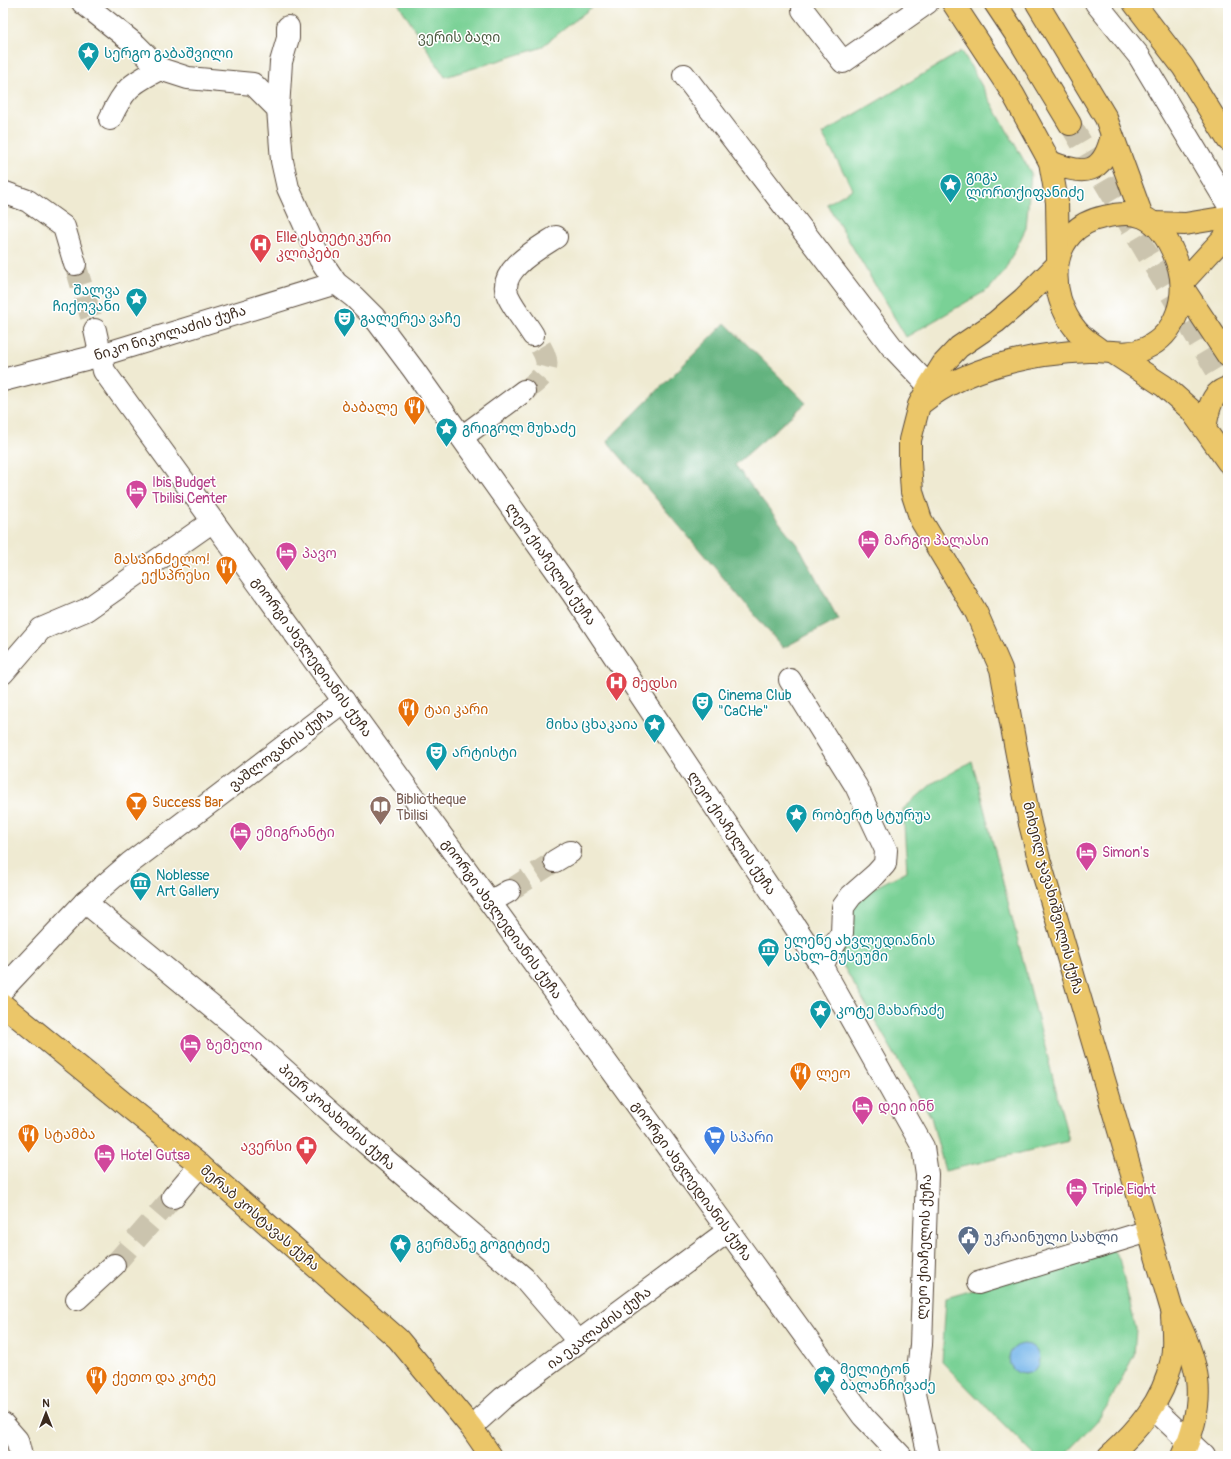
<svg xmlns="http://www.w3.org/2000/svg" width="1231" height="1459" font-family="Pangolin,'Noto Sans Georgian',sans-serif">
	<rect width="100%" height="100%" fill="#fff"/>
	<filter id="ink" filterUnits="userSpaceOnUse"><feTurbulence type="fractalNoise" baseFrequency=".025" numOctaves="2"/><feDisplacementMap in="SourceGraphic" scale="8" xChannelSelector="R" yChannelSelector="G"/><feConvolveMatrix kernelMatrix="1 2 1 2 8 2 1 2 1" color-interpolation-filters="sRGB"/></filter>
	<filter id="wash" filterUnits="userSpaceOnUse"><feTurbulence type="fractalNoise" baseFrequency=".012" numOctaves="4" result="noise"/><feDisplacementMap in="SourceGraphic" scale="16" xChannelSelector="R" yChannelSelector="G"/><feGaussianBlur stdDeviation="0.9" result="paint"/><feColorMatrix in="noise" values="0 0 0 0 0 0 0 0 0 0 0 0 0 0 0 0 0 1.4 0 .05"/><feComposite in="paint" operator="in"/></filter>
	<g filter="url(#wash)">
		<rect width="100%" height="100%" fill="#efead2"/>
		<g fill="#7ad196" stroke="#5a7e5a">
			<polygon points="398,3 597,3 540,48 445,77"/>
			<polygon points="962,51 1031,173 1026,228 1005,270 989,289 906,337 827,204 853,189 822,134"/>
			<polygon points="972,761 1069,1141 945,1171 931,1117 834,950 854,898 907,871 903,809 933,783"/>
			<polygon points="1112,1249 1119,1258 1136,1329 1134,1355 1109,1403 1096,1423 1064,1456 1035,1456 942,1362 946,1298"/>
		</g>
		<polygon fill="#63b37f" stroke="#4f6e4e" points="725,323 806,403 735,465 801,550 838,619 783,648 607,441"/>
		<circle fill="#78b7eb" stroke="#5a7084" cx="1024" cy="1359" r="15"/>
	</g>
	<g filter="url(#ink)">
		<g fill="none" stroke-linecap="round" stroke-linejoin="round">
			<g stroke="#cbc4ae" stroke-width="22" stroke-dasharray="22 11" stroke-linecap="butt">
				<polyline points="75,264 95,330"/>
				<path d="M 524,391 C 553,371 552,363 533,335"/>
				<polyline points="509,891 555,861"/>
				<polyline points="114,1265 173,1197"/>
			</g>
			<polyline stroke="#cbc4ae" stroke-width="22" stroke-dasharray="22 11" stroke-linecap="butt" points="1070,124 1228,390"/>
			<defs>
				<g id="minor">
					<polyline points="83,3 136,45 160,69 188,78 253,84 278,109 282,161 288,188 320,259 336,283 354,297 374,317 413,369 573,594 822,967 923,1147 927,1174 921,1345 915,1394 929,1456"/>
					<polyline points="1096,3 1139,56 1228,204"/>
					<polyline points="803,10 843,62 927,3"/>
					<polyline points="684,75 892,347 929,386"/>
					<polyline points="278,109 281,62 288,38 288,27"/>
					<path d="M 110,119 C 124,89 130,84 160,69"/>
					<polyline points="3,192 28,201 64,227 75,264"/>
					<polyline points="95,330 104,371 863,1416 901,1456"/>
					<path d="M 533,335 C 525,322 514,309 508,296 C 496,271 539,248 556,237"/>
					<polyline points="3,380 101,355 336,283"/>
					<polyline points="462,437 524,391"/>
					<polyline points="3,673 41,629 86,610 213,521"/>
					<polyline points="790,680 856,786 886,850 885,864 876,874 851,896 843,907 842,933 828,954 822,967"/>
					<polyline points="555,861 570,852"/>
					<polyline points="85,902 233,1024 367,1144 524,1278 579,1342"/>
					<polyline points="490,902 509,891"/>
					<polyline points="3,989 85,902 130,863 344,701"/>
					<polyline points="173,1197 200,1165"/>
					<polyline points="978,1283 1149,1231"/>
					<polyline points="77,1299 114,1265"/>
					<polyline points="1153,1408 1204,1456"/>
					<polyline points="3,1424 17,1440 21,1456"/>
					<polyline points="471,1427 503,1398 728,1231"/>
				</g>
				<g id="major">
					<polyline points="1154,223 1185,224 1228,217"/>
					<path d="M 1056,266 L 1023,299 L 996,322 L 959,347 L 943,364 L 929,386 L 919,405 L 910,440 L 910,462 L 912,492 L 921,520 L 976,612 L 1001,669 L 1030,824 L 1039,859 L 1171,1307 C 1199,1362 1209,1398 1182,1456"/>
					<polyline points="1183,282 1228,233"/>
					<path d="M 923,402 C 966,367 1035,353 1089,351 C 1108,350 1127,357 1146,348 C 1176,334 1187,298 1179,268 C 1173,249 1162,225 1143,217 C 1131,212 1116,214 1104,217 C 1048,228 1045,293 1077,331 C 1084,339 1092,344 1100,350"/>
					<polyline points="3,1005 200,1165 398,1339 471,1427 491,1456"/>
					<path d="M 1109,1456 C 1138,1430 1163,1401 1171,1363 C 1175,1348 1173,1331 1172,1316"/>
				</g>
				<g id="highway">
					<polyline points="953,3 1013,94 1050,162 1057,202 1058,258"/>
					<polyline points="995,3 1015,33 1070,124"/>
					<polyline points="1037,3 1106,118 1142,216"/>
					<polyline points="1134,3 1183,67 1228,140"/>
					<path d="M 1050,162 C 1085,176 1103,175 1112,135"/>
					<polyline points="1183,288 1228,356"/>
					<polyline points="1115,354 1164,386 1191,410 1228,462"/>
					<path d="M 1205,428 C 1208,413 1210,392 1228,388"/>
				</g>
			</defs>
			<use href="#minor" stroke="#564739" stroke-width="24"/>
			<use href="#major" stroke="#564739" stroke-width="24"/>
			<use href="#highway" stroke="#564739" stroke-width="24"/>
			<use href="#minor" stroke="#fff" stroke-width="22"/>
			<use href="#major" stroke="#ebc669" stroke-width="22"/>
			<use href="#highway" stroke="#ebc669" stroke-width="22"/>
		</g>
	</g>
	<defs>
		<symbol id="sight-pin" viewBox="-11 -11 22 30"><path d="M0 17L-7.5 6A9.5 9.5 0 1 1 7.5 6Z" fill="#0f9aa8" stroke="#fff"/><path d="M0-6L1.8-2.2L6-1.7L2.9 1.2L3.7 5.4L0 3.3L-3.7 5.4L-2.9 1.2L-6-1.7L-1.8-2.2Z" fill="#fff"/></symbol>
		<symbol id="hospital-pin" viewBox="-11 -11 22 30"><path d="M0 17L-7.5 6A9.5 9.5 0 1 1 7.5 6Z" fill="#e0444e" stroke="#fff"/><path d="M-5-5h3v3.5h4V-5h3V5h-3V1.5h-4V5h-3Z" fill="#fff"/></symbol>
		<symbol id="theatre-pin" viewBox="-11 -11 22 30"><path d="M0 17L-7.5 6A9.5 9.5 0 1 1 7.5 6Z" fill="#0f9aa8" stroke="#fff"/><path d="M-5-5.5Q0-4 5-5.5V0Q5 5 0 6Q-5 5-5 0ZM-3.3-2.5H-1v1.5H-3.3ZM1-2.5H3.3v1.5H1ZM-2.8 1Q0 5.5 2.8 1Z" fill="#fff"/></symbol>
		<symbol id="restaurant-pin" viewBox="-11 -11 22 30"><path d="M0 17L-7.5 6A9.5 9.5 0 1 1 7.5 6Z" fill="#e8710a" stroke="#fff"/><path d="M-5-6h1v4h1v-4h1v4h1v-4h1v5L-1.5 .5V6h-2V.5L-5-1ZM5-6V6H3V1.5H1.5Q1.5-4 5-6Z" fill="#fff"/></symbol>
		<symbol id="hotel-pin" viewBox="-11 -11 22 30"><path d="M0 17L-7.5 6A9.5 9.5 0 1 1 7.5 6Z" fill="#d1479c" stroke="#fff"/><path d="M-6-4.5h1.5V1H6V5H4.5V3h-9V5H-6ZM-4 0a1.8 1.8 0 1 1 3.6 0ZM.5 0V-2.5h3Q6-2.5 6 0Z" fill="#fff"/></symbol>
		<symbol id="bar-pin" viewBox="-11 -11 22 30"><path d="M0 17L-7.5 6A9.5 9.5 0 1 1 7.5 6Z" fill="#e8710a" stroke="#fff"/><path d="M-6-5H6L.8 .8V4.5H3.5V6h-7V4.5H-.8V.8Z" fill="#fff"/></symbol>
		<symbol id="library-pin" viewBox="-11 -11 22 30"><path d="M0 17L-7.5 6A9.5 9.5 0 1 1 7.5 6Z" fill="#8d6e63" stroke="#fff"/><path d="M-6-4Q-3-5.5-.7-3.5V5Q-3 3-6 4ZM6-4Q3-5.5 .7-3.5V5Q3 3 6 4Z" fill="#fff"/></symbol>
		<symbol id="museum-pin" viewBox="-11 -11 22 30"><path d="M0 17L-7.5 6A9.5 9.5 0 1 1 7.5 6Z" fill="#0f9aa8" stroke="#fff"/><path d="M0-6L6-3V-2H-6V-3ZM-5-1h2V3h-2ZM-1-1h2V3h-2ZM3-1h2V3H3ZM-6 4H6V6H-6Z" fill="#fff"/></symbol>
		<symbol id="supermarket-pin" viewBox="-11 -11 22 30"><path d="M0 17L-7.5 6A9.5 9.5 0 1 1 7.5 6Z" fill="#3f7fe0" stroke="#fff"/><path d="M-6-5.5h2.5l.6 2H6L4.5 2H-2.5L-4.4-4H-6ZM-1.5 3.2a1.3 1.3 0 1 0 .1 0ZM3 3.2a1.3 1.3 0 1 0 .1 0Z" fill="#fff"/></symbol>
		<symbol id="pharmacy-pin" viewBox="-11 -11 22 30"><path d="M0 17L-7.5 6A9.5 9.5 0 1 1 7.5 6Z" fill="#e0444e" stroke="#fff"/><path d="M-2-6h4v4h4v4h-4v4h-4v-4h-4v-4h4Z" fill="#fff"/></symbol>
		<symbol id="civic-pin" viewBox="-11 -11 22 30"><path d="M0 17L-7.5 6A9.5 9.5 0 1 1 7.5 6Z" fill="#5c6f8a" stroke="#fff"/><path d="M-.6-6.5H3V-4.5H.6V-3L4-1V1h2V6H-6V1h2V-1L-.6-3ZM-1.2 2.5V6h2.4V2.5Z" fill="#fff"/></symbol>
	</defs>
	<g fill-rule="evenodd">
		<use href="#sight-pin" x="76" y="40" width="25" height="34"/>
		<use href="#sight-pin" x="938" y="172" width="25" height="34"/>
		<use href="#hospital-pin" x="248" y="232" width="25" height="34"/>
		<use href="#sight-pin" x="124" y="286" width="25" height="34"/>
		<use href="#theatre-pin" x="332" y="306" width="25" height="34"/>
		<use href="#restaurant-pin" x="402" y="394" width="25" height="34"/>
		<use href="#sight-pin" x="434" y="416" width="25" height="34"/>
		<use href="#hotel-pin" x="124" y="478" width="25" height="34"/>
		<use href="#hotel-pin" x="856" y="528" width="25" height="34"/>
		<use href="#hotel-pin" x="274" y="540" width="25" height="34"/>
		<use href="#restaurant-pin" x="214" y="554" width="25" height="34"/>
		<use href="#hospital-pin" x="604" y="670" width="25" height="34"/>
		<use href="#theatre-pin" x="690" y="690" width="25" height="34"/>
		<use href="#restaurant-pin" x="396" y="696" width="25" height="34"/>
		<use href="#sight-pin" x="642" y="712" width="25" height="34"/>
		<use href="#theatre-pin" x="424" y="740" width="25" height="34"/>
		<use href="#bar-pin" x="124" y="790" width="25" height="34"/>
		<use href="#library-pin" x="368" y="794" width="25" height="34"/>
		<use href="#sight-pin" x="784" y="802" width="25" height="34"/>
		<use href="#hotel-pin" x="228" y="820" width="25" height="34"/>
		<use href="#hotel-pin" x="1074" y="840" width="25" height="34"/>
		<use href="#museum-pin" x="128" y="870" width="25" height="34"/>
		<use href="#museum-pin" x="756" y="936" width="25" height="34"/>
		<use href="#sight-pin" x="808" y="998" width="25" height="34"/>
		<use href="#hotel-pin" x="178" y="1032" width="25" height="34"/>
		<use href="#restaurant-pin" x="788" y="1060" width="25" height="34"/>
		<use href="#hotel-pin" x="850" y="1094" width="25" height="34"/>
		<use href="#restaurant-pin" x="16" y="1122" width="25" height="34"/>
		<use href="#supermarket-pin" x="702" y="1124" width="25" height="34"/>
		<use href="#pharmacy-pin" x="294" y="1134" width="25" height="34"/>
		<use href="#hotel-pin" x="92" y="1142" width="25" height="34"/>
		<use href="#hotel-pin" x="1064" y="1176" width="25" height="34"/>
		<use href="#civic-pin" x="956" y="1224" width="25" height="34"/>
		<use href="#sight-pin" x="388" y="1232" width="25" height="34"/>
		<use href="#restaurant-pin" x="84" y="1364" width="25" height="34"/>
		<use href="#sight-pin" x="812" y="1364" width="25" height="34"/>
	</g>
	<g text-anchor="middle" dominant-baseline="central" stroke-width="3" stroke-linejoin="round" paint-order="stroke">
		<g font-size="14" fill="#4e5c42" stroke="#fff">
			<text x="459" y="37">ვერის ბაღი</text>
		</g>
		<g font-size="14" fill="#0d838f" stroke="#fff" text-anchor="start">
			<text x="104" y="53">სერგო გაბაშვილი</text>
			<text x="966" y="176">გიგა<tspan x="966" dy="16">ლორთქიფანიძე</tspan></text>
			<text x="120" y="290" text-anchor="end">შალვა<tspan x="120" dy="16">ჩიქოვანი</tspan></text>
			<text x="360" y="318">გალერეა ვაჩე</text>
			<text x="462" y="428">გრიგოლ მუხაძე</text>
			<text x="718" y="695">Cinema Club<tspan x="718" dy="16">"CaCHe"</tspan></text>
			<text x="638" y="724" text-anchor="end">მიხა ცხაკაია</text>
			<text x="452" y="752">არტისტი</text>
			<text x="812" y="815">რობერტ სტურუა</text>
			<text x="156" y="875">Noblesse<tspan x="156" dy="16">Art Gallery</tspan></text>
			<text x="784" y="940">ელენე ახვლედიანის<tspan x="784" dy="16">სახლ-მუსეუმი</tspan></text>
			<text x="836" y="1010">კოტე მახარაძე</text>
			<text x="416" y="1244">გერმანე გოგიტიძე</text>
			<text x="840" y="1369">მელიტონ<tspan x="840" dy="16">ბალანჩივაძე</tspan></text>
		</g>
		<g font-size="14" fill="#be3a42" stroke="#fff" text-anchor="start">
			<text x="276" y="237">Elle ესთეტიკური<tspan x="276" dy="16">კლიპები</tspan></text>
			<text x="632" y="683">მედსი</text>
			<text x="292" y="1146" text-anchor="end">ავერსი</text>
		</g>
		<g font-size="14" fill="#3b2a1e" stroke="#fff">
			<text transform="translate(170 333) rotate(-17)">ნიკო ნიკოლაძის ქუჩა</text>
			<text transform="translate(551 564) rotate(55)">ლეო ქიაჩელის ქუჩა</text>
			<text transform="translate(312 657) rotate(54)">გიორგი ახვლედიანის ქუჩა</text>
			<text transform="translate(281 749) rotate(-37)">ვაშლოვანის ქუჩა</text>
			<text transform="translate(732 833) rotate(56)">ლეო ქიაჩელის ქუჩა</text>
			<text transform="translate(1053 898) rotate(75)">მიხეილ ჯავახიშვილის ქუჩა</text>
			<text transform="translate(502 919) rotate(54)">გიორგი ახვლედიანის ქუჩა</text>
			<text transform="translate(337 1117) rotate(42)">პიერ კობახიძის ქუჩა</text>
			<text transform="translate(692 1181) rotate(54)">გიორგი ახვლედიანის ქუჩა</text>
			<text transform="translate(260 1218) rotate(41)">მერაბ კოსტავას ქუჩა</text>
			<text transform="translate(924 1247) rotate(-88)">ლეო ქიაჩელის ქუჩა</text>
			<text transform="translate(599 1328) rotate(-37)">ია ეკალაძის ქუჩა</text>
		</g>
		<g font-size="14" fill="#c56008" stroke="#fff" text-anchor="start">
			<text x="398" y="407" text-anchor="end">ბაბალე</text>
			<text x="210" y="559" text-anchor="end">მასპინძელო!<tspan x="210" dy="16">ექსპრესი</tspan></text>
			<text x="424" y="709">ტაი კარი</text>
			<text x="152" y="802">Success Bar</text>
			<text x="816" y="1073">ლეო</text>
			<text x="44" y="1134">სტამბა</text>
			<text x="112" y="1377">ქეთო და კოტე</text>
		</g>
		<g font-size="14" fill="#b23c85" stroke="#fff" text-anchor="start">
			<text x="152" y="482">Ibis Budget<tspan x="152" dy="16">Tbilisi Center</tspan></text>
			<text x="884" y="540">მარგო პალასი</text>
			<text x="302" y="553">პავო</text>
			<text x="256" y="832">ემიგრანტი</text>
			<text x="1102" y="852">Simon's</text>
			<text x="206" y="1045">ზემელი</text>
			<text x="878" y="1106">დეი ინნ</text>
			<text x="120" y="1155">Hotel Gutsa</text>
			<text x="1092" y="1189">Triple Eight</text>
		</g>
		<g font-size="14" fill="#785e54" stroke="#fff" text-anchor="start">
			<text x="396" y="799">Bibliotheque<tspan x="396" dy="16">Tbilisi</tspan></text>
		</g>
		<g font-size="14" fill="#366cbe" stroke="#fff" text-anchor="start">
			<text x="730" y="1137">სპარი</text>
		</g>
		<g font-size="14" fill="#4e5e75" stroke="#fff" text-anchor="start">
			<text x="984" y="1237">უკრაინული სახლი</text>
		</g>
	</g>
	<rect width="1231" height="1459" fill="none" stroke="#fff" stroke-width="16"/>
	<g transform="translate(46 1413)" stroke="#ffffff" stroke-width="3" paint-order="stroke">
	<path d="M0-3L7 15L0 10L-7 15Z" fill="#3b2a1e"/>
	<text y="-6" font-size="11" font-weight="bold" text-anchor="middle" fill="#3b2a1e">N</text>
	</g>
</svg>
